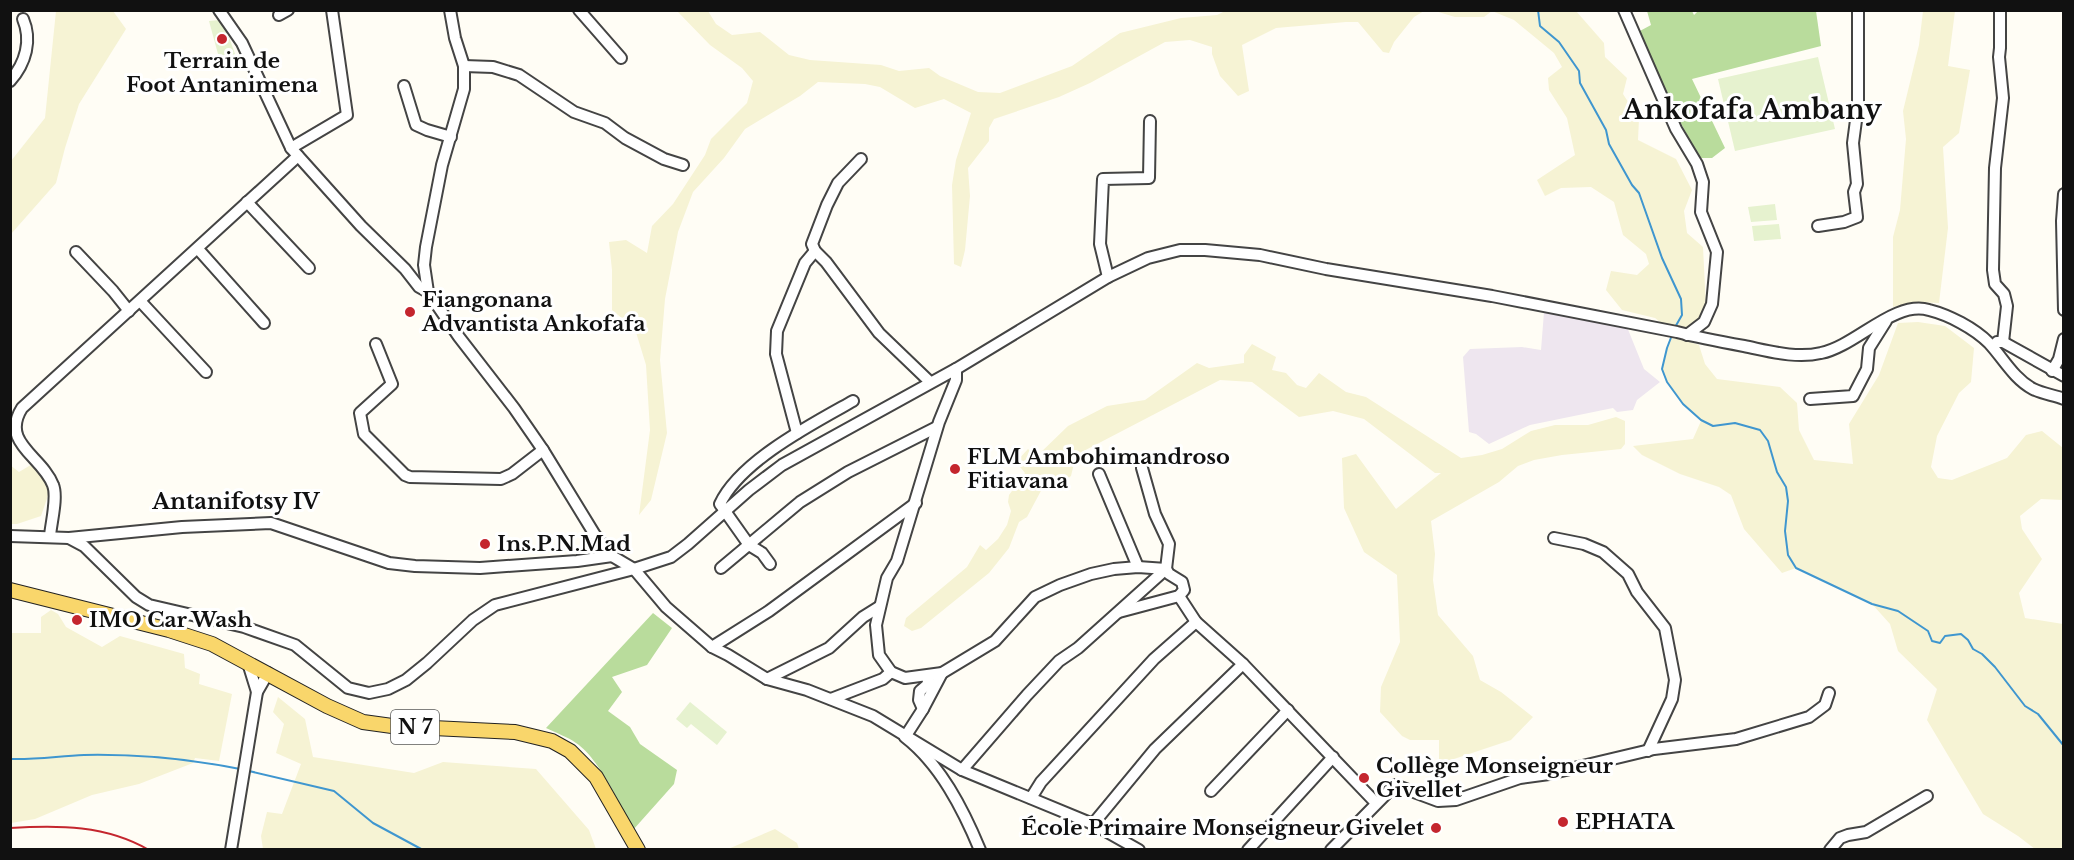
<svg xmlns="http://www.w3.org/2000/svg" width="2074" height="860" font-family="'Libre Baskerville',serif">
	<rect width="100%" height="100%" fill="#fffdf5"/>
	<polygon fill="#eee6ef" points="1544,312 1627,327 1644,369 1660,382 1637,400 1633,410 1617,412 1613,408 1530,425 1489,444 1476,434 1469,432 1463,357 1470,349 1522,347 1541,350"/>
	<g fill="#f6f3d4">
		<polygon points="1227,10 1424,11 1414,17 1394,42 1389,53 1383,52 1358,22 1346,22 1276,28 1242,45 1249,91 1238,96 1220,76 1212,54 1212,47 1190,40 1165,42 1090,83 1059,97 994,119 989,128 989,141 968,168 970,196 965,250 961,267 954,264 952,185 956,160 971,113 944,99 915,108 880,87 865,84 818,82 800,96 745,129 724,158 693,192 678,232 665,299 660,360 667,433 651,500 639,515 650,430 646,365 635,329 612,310 612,270 609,242 626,240 647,253 652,226 673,204 705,155 711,139 747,103 753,81 742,68 710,45 677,11 708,11 716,24 732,35 760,32 789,55 810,60 881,65 899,71 929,68 940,76 978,92 1000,93 1072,66 1120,33 1181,18 1217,15"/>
		<polygon points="56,11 113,11 126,29 79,104 65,148 56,183 11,234 11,161 45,118"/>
		<polygon points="1435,11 1576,11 1604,43 1605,57 1627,78 1623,94 1639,119 1638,140 1676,159 1692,190 1684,211 1687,233 1703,247 1706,307 1692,327 1674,330 1664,325 1655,318 1622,310 1606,290 1611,271 1637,275 1649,264 1646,254 1623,235 1614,202 1591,187 1561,188 1545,196 1537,180 1575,155 1567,118 1549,90 1548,78 1562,67 1554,53 1514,20 1492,11 1484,17 1455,17"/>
		<polygon points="1923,11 1955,11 1948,66 1970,70 1959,133 1943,147 1948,228 1939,303 1916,302 1893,307 1893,237 1900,210 1906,139 1903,111 1919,45"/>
		<polygon points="1918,322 1945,326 1974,348 1971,382 1959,393 1937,436 1931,467 1938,478 1952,480 2007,458 2026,435 2042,431 2063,448 2063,500 2041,499 2020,516 2022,529 2042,559 2019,593 2025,618 2063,624 2063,849 2035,849 2018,836 1983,814 1927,720 1937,689 1898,651 1890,624 1872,604 1796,568 1782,573 1744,529 1731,495 1719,487 1680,474 1642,455 1633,446 1693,439 1701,421 1683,404 1667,382 1662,369 1667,348 1672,336 1699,345 1705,364 1717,379 1780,387 1797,403 1799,430 1814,460 1853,464 1849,424 1879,375 1898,323"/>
		<polygon points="1252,344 1276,357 1272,370 1286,373 1297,385 1306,388 1319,373 1346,392 1366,397 1461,458 1482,455 1502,449 1531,431 1555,425 1588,425 1616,417 1625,421 1625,444 1621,449 1562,455 1534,460 1518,466 1499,482 1431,521 1435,554 1433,580 1438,615 1473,656 1480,680 1501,692 1533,717 1511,740 1439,764 1439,740 1410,740 1402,736 1380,712 1381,687 1400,642 1397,575 1364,552 1344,508 1342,458 1356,454 1396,509 1441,473 1435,473 1364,419 1333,411 1299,417 1252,382 1220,380 1076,455 1071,476 1058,485 1043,487 1027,517 1019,522 1009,548 989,573 921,628 912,631 904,626 906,618 967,567 980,545 986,550 998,539 1007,525 1011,511 1008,502 1009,495 1025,473 1016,462 1028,449 1036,457 1068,426 1107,406 1145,400 1197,363 1209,368 1244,363 1244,355"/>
		<polygon points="34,463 51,487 41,516 17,524 11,524 10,465 19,472"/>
		<polygon points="51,610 58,614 66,627 102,647 120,636 184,654 185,668 200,674 199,684 232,694 219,761 195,758 193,763 139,784 92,795 35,819 11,823 11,633 41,633 41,617"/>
		<polygon points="278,697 305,719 313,757 414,773 443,762 536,769 589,830 596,849 263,849 261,836 267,812 282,814 301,764 276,753 284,724 273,712"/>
		<polygon points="775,829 797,843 799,849 728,849"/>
	</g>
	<g fill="#b9dc9c">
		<polygon points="1699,10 1816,11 1821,46 1692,79 1725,148 1712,158 1699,158 1668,98 1638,32 1651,25 1647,11 1692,11 1694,15"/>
		<path d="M 653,613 L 672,628 L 647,665 L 612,677 L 622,692 L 608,711 L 630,727 L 640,744 L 677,770 L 674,784 L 633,830 C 620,805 599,758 576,743 C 568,737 556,733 546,728 Z"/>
	</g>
	<g fill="#e6f2cf">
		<polygon points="220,20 224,23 235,54 234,60 221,65 209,21"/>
		<polygon points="1818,57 1835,129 1735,151 1718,79"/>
		<polygon points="1775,204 1777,220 1751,222 1748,207"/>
		<polygon points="1779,224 1781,239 1754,241 1752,226"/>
		<polygon points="690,702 727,732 717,745 691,724 687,728 676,719"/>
	</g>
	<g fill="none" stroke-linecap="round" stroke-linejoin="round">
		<g stroke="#3f96cf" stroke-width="2">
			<polyline points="1538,10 1540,26 1559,42 1579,71 1580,83 1606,130 1609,144 1632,185 1639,193 1662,258 1681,299 1682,315 1674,329"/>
			<polyline points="1672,335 1667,348 1662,369 1667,382 1683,404 1701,420 1713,426 1735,423 1760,430 1768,441 1777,472 1786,487 1788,501 1785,531 1788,555 1796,568 1872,604 1898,611 1928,631 1932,641 1940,643 1945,636 1961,634 1968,640 1973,649 1982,654 1995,667 2025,706 2038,714 2064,746"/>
			<path d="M 10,759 C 35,760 59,756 84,755 C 136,754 190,759 240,769"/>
			<polyline points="249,771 334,791 373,823 423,850"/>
		</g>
		<defs>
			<g id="minor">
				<polyline points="219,10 242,43 291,148 361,226 405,269 419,287 428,292"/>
				<polyline points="450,10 455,38 464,66 464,89 442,165 426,247 424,265 428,292 459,337 514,408 543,450 595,535 612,556 634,569 666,607 712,647 728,655 767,679 807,690 873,716 962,770 1093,824 1139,850"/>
				<polyline points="579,10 621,58"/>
				<polyline points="1624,10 1676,129 1697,164 1703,182 1701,212 1717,252 1712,304 1704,322 1687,335"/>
				<polyline points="2000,10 2000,48 1999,57 2003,98 1995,168 1993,270 1995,284 2004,294 2007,306 2003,342"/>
				<polyline points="279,15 288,10"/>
				<polyline points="464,66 493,67 519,75 574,112 605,123 625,138 664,159 683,165"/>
				<path d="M 10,81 C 26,63 32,40 23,19"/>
				<polyline points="404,86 416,125 427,130 451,137"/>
				<polyline points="291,148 347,115 332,10"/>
				<polyline points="861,159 838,183 827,205 812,244 815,251 826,262 879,333 930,382"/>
				<polyline points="2064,194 2062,221 2064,310"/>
				<polyline points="247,202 309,268"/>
				<polyline points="1818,226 1844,222 1857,217 1854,192 1857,184 1853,143 1858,105 1858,10"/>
				<polyline points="198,249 264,323"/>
				<polyline points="76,252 113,291 129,311"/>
				<polyline points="1108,277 1100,244 1103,179 1149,178 1150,121"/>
				<polyline points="141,302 206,372"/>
				<polyline points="1997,342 2003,342 2064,376"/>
				<polyline points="376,344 392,384 360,413 364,434 405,475 410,477 501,479 512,474 543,450"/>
				<polyline points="956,369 956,380 939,422 897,561 887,578 876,625 879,655 891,672 905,678 942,673 995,641 1035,597 1060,585 1091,574 1114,569 1138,567 1166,569 1169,574 1182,582 1184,590 1179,596 1119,612"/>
				<polyline points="2052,371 2059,359 2064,339"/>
				<polyline points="1810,399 1853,396 1867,369 1869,348 1886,321"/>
				<polyline points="797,433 776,354 777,331 805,263 815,251"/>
				<polyline points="1099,474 1138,567"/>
				<polyline points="10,536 69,538 182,527 271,523 389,563 415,566 480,568 577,561 612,556"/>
				<path d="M 50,536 C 51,523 58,497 53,485 C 42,456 0,443 22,408 L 298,156"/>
				<path d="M 69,538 L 84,546 L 136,597 L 149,605 L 244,627 L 295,645 L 348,688 L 369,693 L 388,689 L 406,680 L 427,663 L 473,620 L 495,605 L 634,569 L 671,557 L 688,544 L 749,490 L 782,465 L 956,369 L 1108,277 L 1148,258 L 1180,250 L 1205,250 L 1260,255 L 1326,269 L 1492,296 L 1677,332 C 1700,338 1722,342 1744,346 C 1769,351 1796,359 1821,353 C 1856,346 1894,300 1929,310 C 1949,315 1974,328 1989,343 C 2003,358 2014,379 2033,389 C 2043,394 2054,395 2064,399"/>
				<polyline points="1554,538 1584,544 1603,552 1628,574 1637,592 1665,628 1675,680 1672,699 1648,751"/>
				<path d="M 770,564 L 762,553 L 749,545 L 720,504 C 740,461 812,424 853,401"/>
				<polyline points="721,568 800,502 848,472 937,427"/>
				<polyline points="1179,596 1196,622 1243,664 1376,803"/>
				<polyline points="712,647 769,611 916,503"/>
				<polyline points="248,663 257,692"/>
				<path d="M 942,673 L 923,709 L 905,737 C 940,764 963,809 980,850"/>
				<polyline points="767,679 829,648 863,617 879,607"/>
				<polyline points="831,699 883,679 891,672"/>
				<polyline points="923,709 919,700 920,691 927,685 929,678 925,676"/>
				<polyline points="962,770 1027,695 1059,661 1078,648 1166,569 1169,544 1155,514 1142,468"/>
				<polyline points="1211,791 1288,710"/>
				<polyline points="1031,798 1041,782 1154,659 1196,622"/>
				<polyline points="1093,824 1155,749 1243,664"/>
				<polyline points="231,850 257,692 268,673"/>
				<polyline points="1248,850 1333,757"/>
				<polyline points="1331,850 1395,785 1438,801 1456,800 1520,778 1549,774 1654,749 1736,739 1809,717 1825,705 1829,693"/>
				<polyline points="1830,850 1840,838 1848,835 1866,832 1927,796"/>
			</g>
			<polyline id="major" points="10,590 169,630 212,644 327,706 363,722 392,726 515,732 552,741 570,751 596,777 638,850"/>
		</defs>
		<use href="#minor" stroke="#444" stroke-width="14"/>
		<use href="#major" stroke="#222" stroke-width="16"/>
		<use href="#minor" stroke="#fff" stroke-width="10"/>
		<use href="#major" stroke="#f9d66b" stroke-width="14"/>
		<path stroke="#c4262e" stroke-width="2" d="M 10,828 C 59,825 106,825 149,850"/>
	</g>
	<g fill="#c4262e" stroke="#fff" stroke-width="2">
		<circle cx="222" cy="39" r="6"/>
		<circle cx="410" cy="312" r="6"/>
		<circle cx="955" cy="469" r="6"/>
		<circle cx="485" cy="544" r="6"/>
		<circle cx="77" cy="620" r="6"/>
		<circle cx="1364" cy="778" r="6"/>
		<circle cx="1563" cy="822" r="6"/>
		<circle cx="1436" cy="828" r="6"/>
	</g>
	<g text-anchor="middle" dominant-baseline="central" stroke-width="6" stroke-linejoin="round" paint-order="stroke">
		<rect fill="#fff" stroke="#585858" stroke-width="1.5" x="391" y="710" width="48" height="34" rx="4.5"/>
		<g font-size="20" font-weight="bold" fill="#111">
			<text x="415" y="727">N 7</text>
		</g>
		<g font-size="21" font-weight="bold" fill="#111" stroke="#fff" text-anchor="start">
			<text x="222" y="61" text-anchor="middle">Terrain de<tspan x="222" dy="24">Foot Antanimena</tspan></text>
			<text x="422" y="300">Fiangonana<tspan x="422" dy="24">Advantista Ankofafa</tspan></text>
			<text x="967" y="457">FLM Ambohimandroso<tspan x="967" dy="24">Fitiavana</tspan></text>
			<text x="497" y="544">Ins.P.N.Mad</text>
			<text x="89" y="620">IMO Car Wash</text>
			<text x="1376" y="766">Collège Monseigneur<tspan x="1376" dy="24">Givellet</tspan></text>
			<text x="1575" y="822">EPHATA</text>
			<text x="1424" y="828" text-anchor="end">École Primaire Monseigneur Givelet</text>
		</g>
		<g font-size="22" font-weight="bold" fill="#111" stroke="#fff">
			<text x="236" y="501">Antanifotsy IV</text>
		</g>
		<g font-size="27" font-weight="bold" fill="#111" stroke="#fff">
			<text x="1752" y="109">Ankofafa Ambany</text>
		</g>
	</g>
	<rect width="2074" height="860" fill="none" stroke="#111111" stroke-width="24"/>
</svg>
